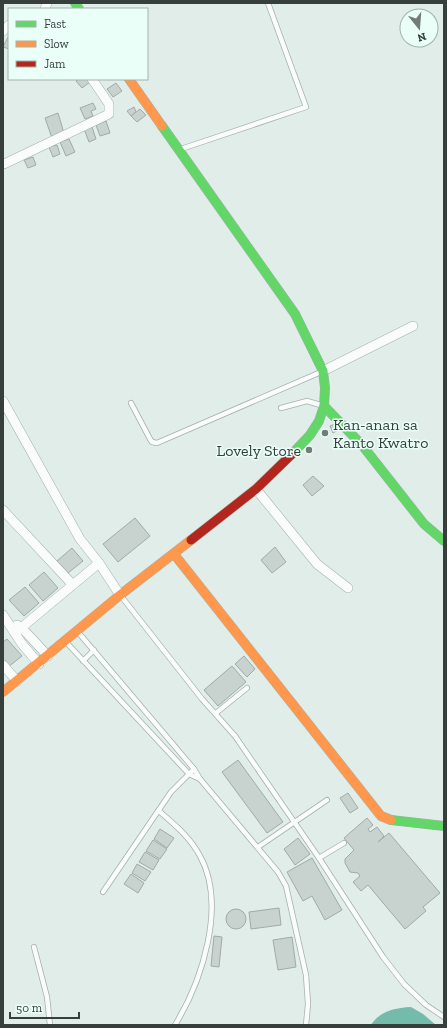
<svg xmlns="http://www.w3.org/2000/svg" width="447" height="1028" font-family="'Zilla Slab',serif">
	<rect width="100%" height="100%" fill="#e0ede9"/>
	<path fill="#74bbab" d="M 411,1007 L 423,1014 L 436,1025 L 371,1025 C 380,1011 394,1008 411,1007 Z"/>
	<g fill="#c8d3cf" stroke="#a0aaa8">
		<polygon points="8,37 9,38 9,49 3,47"/>
		<polygon points="79,79 87,79 90,82 82,88 76,81"/>
		<polygon points="116,83 122,91 113,97 107,89"/>
		<polygon points="93,103 96,109 91,111 93,116 85,119 80,108"/>
		<polygon points="134,107 136,112 131,116 127,111"/>
		<polygon points="140,109 146,115 137,122 131,116"/>
		<polygon points="58,113 64,133 52,138 45,118"/>
		<polygon points="106,121 110,133 100,136 96,125"/>
		<polygon points="92,127 96,139 89,142 84,129"/>
		<polygon points="69,139 75,152 66,156 60,142"/>
		<polygon points="57,145 60,154 53,157 49,147"/>
		<polygon points="33,157 36,165 28,168 24,160"/>
		<polygon points="335,424 338,430 333,433 330,426"/>
		<polygon points="313,476 324,486 312,496 303,485"/>
		<polygon points="135,518 150,536 118,562 103,544"/>
		<polygon points="275,547 286,562 272,573 261,560"/>
		<polygon points="72,548 83,561 68,573 57,561"/>
		<polygon points="44,572 58,588 43,601 29,585"/>
		<polygon points="25,587 39,603 24,616 9,600"/>
		<polygon points="7,639 22,656 8,667 3,661 3,642"/>
		<polygon points="244,656 255,669 247,677 235,664"/>
		<polygon points="232,666 246,682 218,706 204,690"/>
		<polygon points="238,760 283,822 267,833 222,772"/>
		<polygon points="348,793 358,808 350,813 340,798"/>
		<polygon points="367,818 373,825 368,829 370,832 377,827 384,836 378,842 389,833 440,893 423,907 426,911 405,929 368,885 361,891 353,882 360,876 358,873 350,872 345,863 345,859 354,850 344,838"/>
		<polygon points="160,829 174,838 167,848 154,839"/>
		<polygon points="298,838 310,854 295,865 284,849"/>
		<polygon points="153,840 167,849 160,859 146,851"/>
		<polygon points="145,852 159,860 153,870 139,862"/>
		<polygon points="312,858 342,910 325,920 312,896 303,901 287,872"/>
		<polygon points="137,864 151,872 145,881 132,873"/>
		<polygon points="131,874 144,883 138,893 124,884"/>
		<polygon points="279,908 281,925 251,929 249,912"/>
		<circle cx="236" cy="919" r="10"/>
		<polygon points="214,936 222,937 219,967 211,966"/>
		<polygon points="292,937 296,967 278,970 273,940"/>
	</g>
	<g fill="none" stroke-linecap="round" stroke-linejoin="round">
		<defs>
			<g id="lane">
				<polyline points="181,149 306,107 268,3"/>
				<polyline points="131,403 150,439 152,442 157,443 321,372"/>
				<polyline points="281,408 307,401 324,406"/>
				<polyline points="121,596 202,699 235,736 319,858 383,957 404,984 426,1005 444,1017"/>
				<polyline points="78,632 194,769 200,779 278,872 286,886 306,975 308,1004 306,1025"/>
				<polyline points="66,642 189,774 200,779"/>
				<polyline points="83,661 94,650"/>
				<polyline points="216,713 247,688"/>
				<path d="M 159,811 C 175,825 190,837 200,856 C 227,905 202,981 175,1025"/>
				<polyline points="258,847 327,800"/>
				<polyline points="319,858 344,843"/>
				<polyline points="103,892 171,792 194,769"/>
				<polyline points="34,947 47,997 50,1025"/>
			</g>
			<g id="street">
				<polyline points="45,9 47,3"/>
				<polyline points="3,31 9,25"/>
				<polyline points="4,164 109,114 109,104 92,79"/>
				<polyline points="323,371 413,326"/>
				<polyline points="3,401 80,539 99,563 120,595"/>
				<polyline points="256,489 317,564 348,588"/>
				<polyline points="3,510 72,584"/>
				<polyline points="3,615 22,644 39,664"/>
				<polyline points="17,625 21,627 48,656"/>
				<polyline points="15,633 99,563"/>
				<polyline points="3,665 17,681"/>
			</g>
			<g id="fast">
				<polyline points="75,3 79,9"/>
				<polyline points="162,126 295,314 323,371 325,388 324,406 319,421 310,435 292,454"/>
				<polyline points="324,406 362,445 424,524 444,541"/>
				<polyline points="391,820 444,826"/>
			</g>
			<g id="slow">
				<polyline points="129,79 162,126"/>
				<polyline points="174,554 381,816 391,820"/>
				<polyline points="3,692 120,595 191,540"/>
			</g>
			<polyline id="jam" points="191,540 256,489 292,454"/>
		</defs>
		<use href="#lane" stroke="#a5b0ac" stroke-width="6"/>
		<use href="#street" stroke="#a5b0ac" stroke-width="10"/>
		<use href="#fast" stroke="#a5b0ac" stroke-width="10"/>
		<use href="#slow" stroke="#a5b0ac" stroke-width="10"/>
		<use href="#jam" stroke="#a5b0ac" stroke-width="10"/>
		<use href="#lane" stroke="#fafcfc" stroke-width="4.5"/>
		<use href="#street" stroke="#fafcfc" stroke-width="9"/>
		<use href="#fast" stroke="#63d668" stroke-width="9"/>
		<use href="#slow" stroke="#ff974d" stroke-width="9"/>
		<use href="#jam" stroke="#b3261e" stroke-width="9"/>
	</g>
	<g fill="#727c79" stroke="#ebfff9" stroke-width="1.5">
		<circle cx="325" cy="433" r="4"/>
		<circle cx="309" cy="450" r="4"/>
	</g>
	<g text-anchor="middle" dominant-baseline="central" stroke-width="3" stroke-linejoin="round" paint-order="stroke">
		<g font-size="16" fill="#363f3c" stroke="#ebfff9" text-anchor="start">
			<text x="333" y="424">Kan-anan sa<tspan x="333" dy="18">Kanto Kwatro</tspan></text>
			<text x="301" y="450" text-anchor="end">Lovely Store</text>
		</g>
	</g>
	<rect width="447" height="1028" fill="none" stroke="#363f3c" stroke-width="8"/>
	<rect x="8" y="8" width="140" height="72" fill="#ebfff9" stroke="#a3b2ad"/>
	<rect x="16" y="21" width="20" height="6" fill="#63d668" stroke="#a3b2ad"/>
	<text x="44" y="28" font-size="12" fill="#363f3c">Fast</text>
	<rect x="16" y="41" width="20" height="6" fill="#ff974d" stroke="#a3b2ad"/>
	<text x="44" y="48" font-size="12" fill="#363f3c">Slow</text>
	<rect x="16" y="61" width="20" height="6" fill="#b3261e" stroke="#a3b2ad"/>
	<text x="44" y="68" font-size="12" fill="#363f3c">Jam</text>
	<g transform="translate(419 28) rotate(163)"><circle r="19" fill="#ebfff9" stroke="#a3b2ad"/>
	<path d="M0-3L7 15L0 10L-7 15Z" fill="#727c79"/>
	<text y="-6" font-size="11" font-weight="bold" text-anchor="middle" fill="#363f3c">N</text>
	</g>
	<path d="M10 1012v6h69v-6" fill="none" stroke="#363f3c" stroke-width="2"/>
	<text x="16" y="1012" font-size="12" fill="#363f3c" stroke="#ebfff9" stroke-width="3" paint-order="stroke">50 m</text>
</svg>
